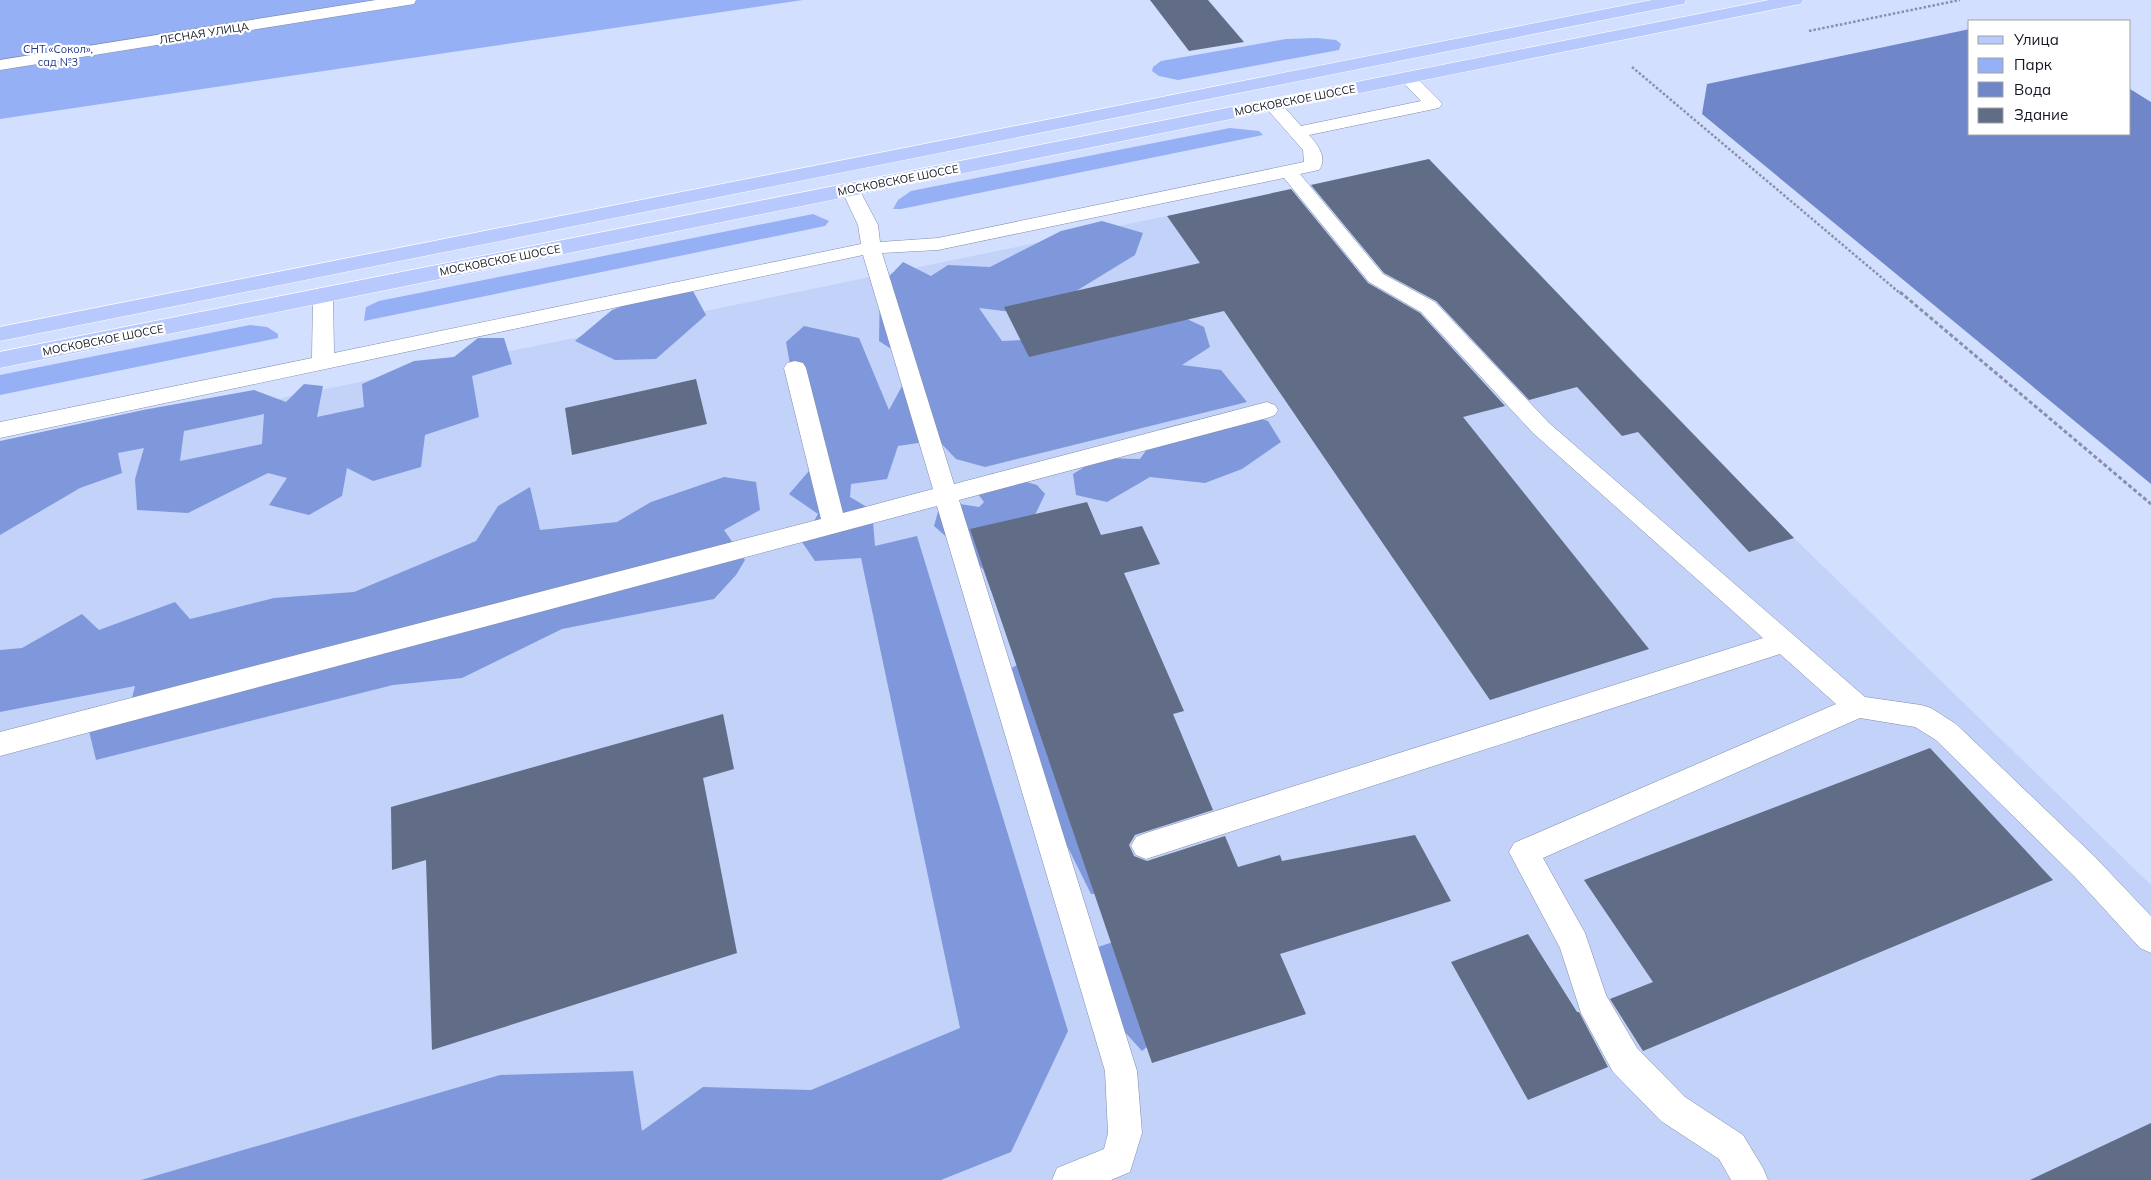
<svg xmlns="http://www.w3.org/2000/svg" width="2151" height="1180" font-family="Mulish,sans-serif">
	<rect width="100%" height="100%" fill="#d3dffe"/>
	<polygon fill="#c3d2f8" points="1429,159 1794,538 2151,885 2151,1180 0,1180 0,456 1167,216"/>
	<g fill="#96b0f5">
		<polygon points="0,0 803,0 0,119"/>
		<polygon points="1317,38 1336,40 1341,44 1339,50 1178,80 1159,76 1152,71 1153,67 1161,61 1286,39"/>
		<polygon points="1230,128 1259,131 1263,135 901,209 893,209 898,200 911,191"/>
		<polygon points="813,214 829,221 825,226 364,321 366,307 379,301"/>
		<polygon points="250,325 267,327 278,334 278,338 0,395 0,375"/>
	</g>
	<g fill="#7f98db" fill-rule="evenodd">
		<polygon points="1102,221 1143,233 1135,255 1037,315 979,308 1002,341 1088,337 1170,311 1204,327 1210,347 1182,365 1221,370 1247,402 985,467 956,459 938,440 898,446 887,479 851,484 850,497 872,510 875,546 917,536 1068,1031 1011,1152 941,1180 141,1180 500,1075 633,1071 642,1131 703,1087 811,1090 960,1028 861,558 815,561 802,542 818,514 789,494 809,471 786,342 804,326 859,338 889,410 914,364 879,341 880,286 903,262 931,276 948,265 990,267 1061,231"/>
		<polygon points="693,291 706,315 656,359 615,360 575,341 612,310 652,295"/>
		<path d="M 478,338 L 504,338 L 512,364 L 472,376 L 479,417 L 425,435 L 421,467 L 373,481 L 347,468 L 342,496 L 309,515 L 269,505 L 287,478 L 268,473 L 188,513 L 137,510 L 135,479 L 144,448 L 118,453 L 122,473 L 80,488 L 0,535 L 0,441 L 143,410 L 254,390 L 286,402 L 304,384 L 323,386 L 317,417 L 364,407 L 362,384 L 414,361 L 454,357 ZM 264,414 L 262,444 L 180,461 L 184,431 Z"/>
		<polygon points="1236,410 1268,421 1281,442 1242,469 1205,483 1150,477 1107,502 1076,495 1073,474 1099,458 1140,459 1161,429"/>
		<polygon points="993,473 1037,485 1045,494 1034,517 1025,597 991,591 983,569 934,526 941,501 979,507 984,502 971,485"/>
		<polygon points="724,477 756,482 760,510 724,530 745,560 736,575 714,599 562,629 462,678 393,685 96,760 84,710 132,698 135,686 0,712 0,650 22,648 82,614 99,630 175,602 190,619 274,598 354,592 476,541 498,506 530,487 540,530 617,522 651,502"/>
		<polygon points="1024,661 1122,892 1091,894 1049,809 1008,670"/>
		<polygon points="1137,934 1181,1020 1142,1051 1084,987 1098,947"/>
	</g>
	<polygon fill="#6f87c9" points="1970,29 1970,134 2130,134 2130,89 2151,102 2151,484 1702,114 1707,84"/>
	<g fill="#616c87">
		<polygon points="1150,0 1208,0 1244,42 1189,51"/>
		<polygon points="1429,159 1633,372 1794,538 1749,552 1638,432 1622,436 1577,387 1529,400 1436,301 1384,273 1311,185"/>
		<polygon points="1291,189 1368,283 1420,313 1505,406 1463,417 1649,649 1490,700 1224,311 1029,357 1004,307 1200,263 1167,216"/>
		<polygon points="696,379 707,424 572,455 565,408"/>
		<polygon points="1087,502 1101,535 1142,526 1160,564 1124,573 1184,711 1173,714 1213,810 1135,835 1129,845 1134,856 1147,861 1225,836 1238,867 1280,855 1282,861 1415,835 1451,901 1280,954 1306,1014 1152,1063 970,529"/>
		<polygon points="723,714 734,769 703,778 737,953 432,1050 426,860 392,870 391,807"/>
		<polygon points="1930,748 2053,880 1643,1051 1610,999 1653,982 1584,880"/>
		<polygon points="1528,934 1577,1012 1579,1012 1608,1067 1528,1100 1451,962"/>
		<polygon points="2151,1123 2151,1180 2030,1180"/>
	</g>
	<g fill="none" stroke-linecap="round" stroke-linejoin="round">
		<defs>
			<path id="lane" d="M 1407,73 L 1413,74 L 1439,100 L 1442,104 L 1439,108 L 1309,135 C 1317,144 1328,157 1319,170 L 1300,174 L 1383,274 L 1435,302 L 1549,423 L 1865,697 L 1921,705 L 1931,708 L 1956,724 L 2095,857 L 2151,916 L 2151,953 L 2140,948 L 2075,877 L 1936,740 L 1915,727 L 1860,718 L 1543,858 L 1585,933 L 1606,995 L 1637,1048 L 1685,1097 L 1743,1135 L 1763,1168 L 1768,1180 L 1731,1180 L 1719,1159 L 1661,1121 L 1613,1072 L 1581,1013 L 1560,948 L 1509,852 L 1514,843 L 1836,704 L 1780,654 L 1146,859 L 1136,855 L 1131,846 L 1136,837 L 1146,833 L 1763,638 L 1533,433 L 1421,312 L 1369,282 L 1284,178 L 938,250 L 882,253 L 954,484 L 1267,402 L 1275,405 L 1278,410 L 1275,415 L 1267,418 L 959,500 L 1137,1071 L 1142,1133 L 1130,1172 L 1111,1180 L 1052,1180 L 1057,1168 L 1104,1149 L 1108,1133 L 1105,1071 L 937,506 L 0,756 L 0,732 L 821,519 L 784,368 L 787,363 L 795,361 L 803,363 L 806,368 L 843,513 L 933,489 L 863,255 L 0,438 L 0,422 L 312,358 L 313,295 L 316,291 L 323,289 L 330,291 L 333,295 L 334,353 L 861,244 L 858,225 L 841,189 L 843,185 L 850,183 L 857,185 L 859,189 L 878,225 L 880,242 L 938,238 L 1304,162 L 1303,150 L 1267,109 L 1264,105 L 1267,101 L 1279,101 L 1301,126 L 1421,101 L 1399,78 L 1401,74 Z"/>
			<polygon id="street" points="376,0 416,0 414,4 408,5 0,70 0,60"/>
			<g id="primary">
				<polygon points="1652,0 1686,0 1684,4 1678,5 0,341 0,327"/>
				<polygon points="1769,0 1803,0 1801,4 1795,5 0,368 0,352"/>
			</g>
		</defs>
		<use href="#lane" stroke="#808ca8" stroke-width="1"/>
		<use href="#street" stroke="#808ca8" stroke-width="1"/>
		<use href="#primary" stroke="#fff" stroke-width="1"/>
		<g stroke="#8891a8" stroke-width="2.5" stroke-dasharray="2.5 2" stroke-linecap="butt">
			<polyline points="1809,31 1960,0"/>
			<polyline points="1632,67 1901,294"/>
		</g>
		<polyline stroke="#8891a8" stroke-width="3" stroke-dasharray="4 2.5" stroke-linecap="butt" points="1900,292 2151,504"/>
		<use href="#lane" fill="#fff" fill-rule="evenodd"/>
		<use href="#street" fill="#fff" fill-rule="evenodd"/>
		<use href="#primary" fill="#b7c9fd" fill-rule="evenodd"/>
	</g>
	<g text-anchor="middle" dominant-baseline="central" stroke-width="4.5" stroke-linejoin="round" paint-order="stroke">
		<g font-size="11" fill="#121621" stroke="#fff">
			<text transform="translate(204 33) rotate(-9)">ЛЕСНАЯ УЛИЦА</text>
			<text transform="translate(1295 100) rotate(-11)">МОСКОВСКОЕ ШОССЕ</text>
			<text transform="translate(898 180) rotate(-11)">МОСКОВСКОЕ ШОССЕ</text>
			<text transform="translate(500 260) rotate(-11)">МОСКОВСКОЕ ШОССЕ</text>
			<text transform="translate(103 340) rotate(-11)">МОСКОВСКОЕ ШОССЕ</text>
		</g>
		<g font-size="11" fill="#243887" stroke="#fff">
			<text x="58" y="49">СНТ «Сокол»,<tspan x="58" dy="13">сад №3</tspan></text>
		</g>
	</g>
	<rect x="1968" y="20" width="162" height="115" fill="#ffffff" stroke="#a0a2a6"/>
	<rect x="1978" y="36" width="25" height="8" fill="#b7c9fd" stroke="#a0a2a6"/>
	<text x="2014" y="45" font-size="15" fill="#121621">Улица</text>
	<rect x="1978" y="58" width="25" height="15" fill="#96b0f5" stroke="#a0a2a6"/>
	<text x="2014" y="70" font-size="15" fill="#121621">Парк</text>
	<rect x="1978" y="82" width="25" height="15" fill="#6f87c9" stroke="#a0a2a6"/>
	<text x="2014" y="95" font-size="15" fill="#121621">Вода</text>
	<rect x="1978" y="108" width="25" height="15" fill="#616c87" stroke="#a0a2a6"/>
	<text x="2014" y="120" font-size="15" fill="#121621">Здание</text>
</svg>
